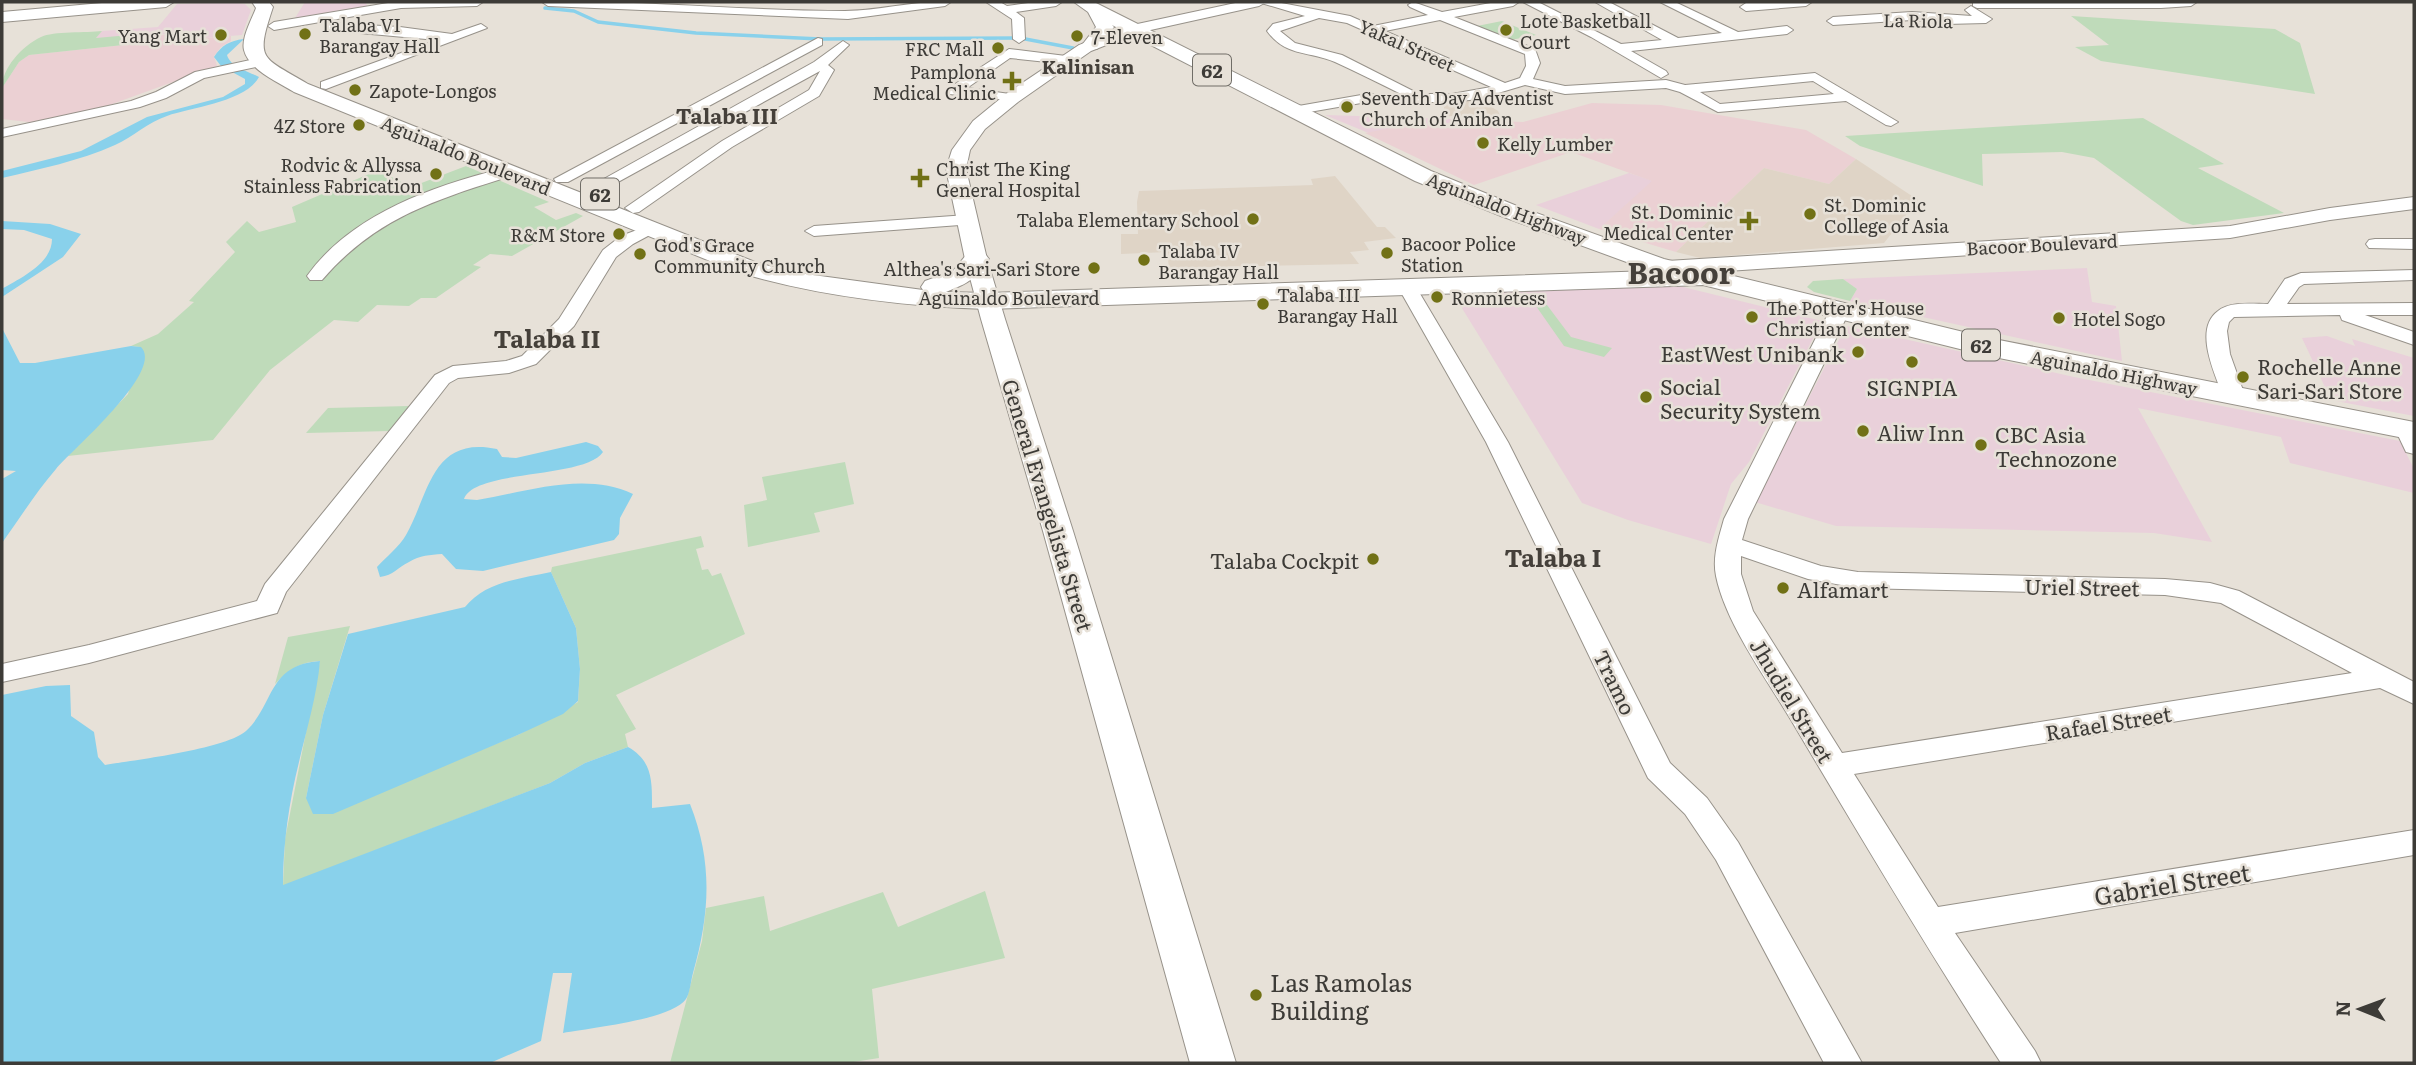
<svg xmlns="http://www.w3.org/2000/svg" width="2416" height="1065" font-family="Literata,serif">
	<rect width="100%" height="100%" fill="#e7e1d8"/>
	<g fill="#e9d0da">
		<polygon points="230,2 245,4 251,10 242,35 204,38 188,36 190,32 95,39 102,31 158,27 177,4"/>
		<polygon points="305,2 371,2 366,3 368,8 292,23"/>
		<polygon points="1325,115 1451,119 1447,125 1397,127 1371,134"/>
		<polygon points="1629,173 1653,181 1599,229 1536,205"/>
		<polygon points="2087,268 2092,302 2116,306 2122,361 1850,301 1857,289 1843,279"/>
		<polygon points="1679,286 1822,321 1749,462 1731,484 1711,544 1628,520 1582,503 1452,292"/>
		<polygon points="1846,326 2074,377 2400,441 2414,469 2414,493 2290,463 2281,437 2138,408 2212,542 2154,533 1836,526 1755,502"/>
		<polygon points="2327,336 2355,346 2352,339 2414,358 2414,416 2331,400 2302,338"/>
	</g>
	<g fill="#ebd0d3">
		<polygon points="192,32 189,36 207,34 205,38 231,36 231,41 221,47 214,56 217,66 104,107 37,123 2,119 2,88 19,62 29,55 142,43 150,36"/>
		<polygon points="1592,103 1661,105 1806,130 1856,159 1829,184 1764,168 1676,252 1599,229 1652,181 1571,152 1474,185 1365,133 1397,127 1447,125 1451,119 1523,122"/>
	</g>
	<g fill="#dfd4c6">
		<polygon points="1479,99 1498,111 1501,117 1444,116 1444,102"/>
		<polygon points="1856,159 1918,200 1884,243 1700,258 1676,252 1764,168 1829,184"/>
		<polygon points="1335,176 1377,227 1385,227 1396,238 1364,242 1369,250 1350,252 1359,264 1169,268 1167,252 1121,254 1121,234 1138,234 1137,202 1139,191 1313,185 1311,179"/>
	</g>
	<g fill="#bfdbba">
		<polygon points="2071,16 2275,29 2300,43 2315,94 2101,61 2075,47 2109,45"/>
		<polygon points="1502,21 1536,35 1511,40 1477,26"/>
		<path d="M 102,31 L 96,38 L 152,33 L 142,43 L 29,55 L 19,62 L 2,88 C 2,68 22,46 41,37 C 53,31 87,33 102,31 Z"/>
		<polygon points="2143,118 2224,164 2198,168 2284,213 2193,225 2181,221 2094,158 2062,152 1982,154 1983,186 1860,146 1845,136"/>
		<polygon points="466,166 549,202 534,207 556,220 576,213 583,216 512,256 490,254 473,265 481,267 436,298 421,298 409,306 377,305 358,322 334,320 270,370 213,440 68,456 128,394 140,347 131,346 158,334 194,302 189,301 235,252 226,242 247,221 259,232 296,222 292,207 378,170 411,187"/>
		<polygon points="1843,279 1857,289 1850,301 1814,292 1807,287 1813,281"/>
		<polygon points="1547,305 1571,337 1612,348 1604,357 1564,346 1536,306"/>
		<polygon points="409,406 390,431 306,433 328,408"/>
		<polygon points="845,462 854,504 814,513 820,532 748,547 744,505 767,500 762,477"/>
		<path d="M 701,536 L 704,547 L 696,549 L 702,570 L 708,569 L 712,576 L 721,573 L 745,634 L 616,695 L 636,729 L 625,734 L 628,747 L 585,763 L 550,783 L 283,886 L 285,839 L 320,661 C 299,662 289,670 275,684 L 288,637 L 350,626 L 323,715 L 306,798 L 452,762 L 520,734 L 578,702 L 580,669 L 576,628 L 551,572 L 552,567 Z"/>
		<polygon points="985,891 1005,958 872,989 879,1058 847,1063 670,1063 702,941 706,908 764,896 770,931 883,892 898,927"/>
	</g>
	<g fill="#89d1eb">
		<path d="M 244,39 L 227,55 C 231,68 248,71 259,77 C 246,102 192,107 167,116 C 148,122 133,137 115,145 C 79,161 40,169 2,178 L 2,171 L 81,151 L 147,117 L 223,97 L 245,84 L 245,79 L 221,66 L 214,57 C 222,45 229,41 244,39 Z"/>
		<path d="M 2,221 L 50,224 L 81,234 L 63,257 L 2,297 L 2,289 C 20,278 52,264 52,239 L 24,230 L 2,229 Z"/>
		<path d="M 2,328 L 20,363 L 35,363 L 131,346 L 141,347 C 165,371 72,450 56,469 C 36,492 20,518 2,543 L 2,479 L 16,471 L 2,470 Z"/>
		<path d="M 586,442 L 598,446 L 603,452 C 585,479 474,469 464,499 L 477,500 C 527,492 584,471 633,494 L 620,518 L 619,534 L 614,540 L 483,571 L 456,569 L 442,554 C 430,555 420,555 409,562 C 397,568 394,575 380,577 L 377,567 C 386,557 399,547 406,535 C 429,495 431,435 497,449 L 502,457 L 516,458 Z"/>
		<path d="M 551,572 L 576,628 L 580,669 L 578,701 L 563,714 L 520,734 L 333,814 L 313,814 L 306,798 L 323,715 L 348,634 L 465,607 C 486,581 520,579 551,572 Z"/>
		<path d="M 320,661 C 317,695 307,728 299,762 C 289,802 283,844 283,885 L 550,783 L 585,763 L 628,747 C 653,761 652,782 652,808 L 690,804 C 713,862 710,913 693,973 C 691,980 690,993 686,999 C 671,1020 589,1028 563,1033 L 572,973 L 553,973 L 541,1041 L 490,1063 L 2,1063 L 2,695 L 46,686 L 70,685 L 71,716 L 94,732 L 98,757 L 105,765 C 135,760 226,749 246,731 C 275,704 267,665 320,661 Z"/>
	</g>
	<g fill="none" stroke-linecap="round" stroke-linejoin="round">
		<g stroke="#89d1eb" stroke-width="3.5">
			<polyline points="545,8 574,11 598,22 696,33 820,39 1018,38"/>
			<polyline points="1020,38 1073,48"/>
		</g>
		<defs>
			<g id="minor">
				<polygon points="394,2 483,2 477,6 401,8 274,30 268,26 274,22"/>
				<path d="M 542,2 C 643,0 744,11 845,11 C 881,11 915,0 951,2 L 945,6 L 848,19 L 548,6 Z"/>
				<polygon points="986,2 1000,2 1007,6 1035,2 1062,2 1056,6 1016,12 1024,18 1025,39 1019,43 1013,39 1012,19"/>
				<path d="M 1258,2 L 1276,2 L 1350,16 L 1373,26 L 1428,15 L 1410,7 L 1408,5 L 1413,2 L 1442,12 L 1496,2 L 1519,2 L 1513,6 L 1454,17 L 1535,49 L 1540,63 L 1533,79 L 1565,86 L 1666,80 L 1685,85 L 1815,73 L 1898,122 L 1891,126 L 1886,125 L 1846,101 L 1718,112 L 1680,92 L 1666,88 L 1565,94 L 1525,85 L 1478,99 L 1452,102 L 1367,102 L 1292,115 L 1285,111 L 1287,108 L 1367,94 L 1401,94 C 1379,83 1357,72 1335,62 C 1309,51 1286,57 1267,31 L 1273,24 L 1305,16 ZM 1319,18 L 1347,23 L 1491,87 L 1452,94 L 1419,94 L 1342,55 L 1295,43 L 1280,31 ZM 1440,20 L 1525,54 L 1526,66 L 1520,78 L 1505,83 L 1385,31 ZM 1813,81 L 1834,94 L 1720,104 L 1700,92 Z"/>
				<polygon points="1523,2 1538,2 1621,44 1662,40 1595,2 1609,2 1678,38 1722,33 1660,2 1675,2 1738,32 1787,26 1793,30 1787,34 1631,51 1666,71 1668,74 1661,78 1591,37"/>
				<polygon points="1767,2 1812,2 1806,6 1746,11 1740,7 1746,3"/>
				<polygon points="1973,2 2197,2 2191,6 2161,8 1977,8 1973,6"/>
				<polygon points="1971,6 1992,19 1986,23 1946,24 1912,20 1833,25 1827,21 1833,17 1912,12 1972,16 1965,10"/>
				<polygon points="331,23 400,27 452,34 481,24 487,28 326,89 321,88 321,82 437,40 327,30 325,27"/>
				<polygon points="818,38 822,39 822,45 568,182 556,182 554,179"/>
				<polygon points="843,41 849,45 828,65 834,70 819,96 732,147 639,212 633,213 625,208 722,141 809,90 820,71 598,193 592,195 584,190 814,62"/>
				<polygon points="1009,49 1066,56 1073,60 1066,64 1010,58 967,88 1017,95 1017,101 949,94 949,88"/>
				<polygon points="260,58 265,59 265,65 204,78 166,98 140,107 2,137 2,129 131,101 156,92 195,72"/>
				<path d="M 508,167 L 514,169 L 516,172 L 514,175 C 438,199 376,217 322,280 L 310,280 L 307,276 C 352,213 436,185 508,167 Z"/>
				<polygon points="967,215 973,216 975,220 973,224 814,236 805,231 814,226"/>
				<polygon points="650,225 659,230 633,244 616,257 574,326 536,364 509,373 458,378 449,383 286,592 277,613 89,663 2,682 2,664 89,645 257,601 265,584 435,375 453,366 506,361 522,356 559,319 603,250 621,236"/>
				<polygon points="2375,239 2414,239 2414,249 2369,248 2366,244 2369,240"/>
				<path d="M 2414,270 L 2414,280 L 2304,284 L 2299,287 L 2287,304 L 2414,303 L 2414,315 L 2365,315 L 2414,332 L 2414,345 L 2342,320 L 2340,315 L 2234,317 L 2229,322 L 2227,331 L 2230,354 L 2245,396 L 2241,400 L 2227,400 L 2223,396 C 2215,374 2193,329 2218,311 C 2230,301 2253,304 2268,304 L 2285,279 L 2301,273 Z"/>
				<polygon points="1407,281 1416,287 1508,442 1670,763 1707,798 1738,842 1862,1063 1824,1063 1716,860 1685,814 1648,778 1486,442 1398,287"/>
				<path d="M 1839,306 L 1849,312 L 1748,519 L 1742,540 L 1821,566 L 1858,572 L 2165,579 L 2210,583 L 2239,591 L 2414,682 L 2414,704 L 2380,688 L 1854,774 L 1938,907 L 2414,830 L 2414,855 L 1955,933 L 2035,1051 L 2041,1063 L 2001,1063 C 1929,952 1861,838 1794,725 C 1769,682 1726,625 1716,576 C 1712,557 1719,537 1724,519 L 1829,312 ZM 1741,556 L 1808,579 L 1858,588 L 2165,595 L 2221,603 L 2352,673 L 1842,753 L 1753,611 L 1741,574 Z"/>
				<polygon points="2406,422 2414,425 2414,454 2406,452 2395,429 2398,424"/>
			</g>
			<g id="major">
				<polygon points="1240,2 1266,2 1259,6 1137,33 1091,51 1018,102 985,129 970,150 966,169 987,259 1005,319 1073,531 1236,1063 1190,1063 1043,531 981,319 965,259 946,169 952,150 973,121 1006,94 1079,45 1128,26"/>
				<polygon points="2414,197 2414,209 2330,220 2230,238 1667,275 1659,273 1656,268 1659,263 1667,261 2230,226 2330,208"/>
			</g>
			<g id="highway">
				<polygon points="113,2 174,2 166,7 2,22 2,12"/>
				<path d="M 252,2 L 269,2 L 273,7 C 255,61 261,56 308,84 L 755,262 L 791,272 L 923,290 L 921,287 L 925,281 L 953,271 L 967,254 L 976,251 L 985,254 L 989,259 C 975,279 969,283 946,292 L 987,293 L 1651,271 L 1501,216 L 1415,181 L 1112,25 L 1114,27 L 1097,49 L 1085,49 L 1082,45 L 1096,27 L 1088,12 L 1074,2 L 1094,2 L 1431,171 L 1517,206 L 1664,259 L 1984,337 L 2414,422 L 2414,440 L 1984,355 L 1703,285 L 987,309 C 902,306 819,296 737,272 L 294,92 C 278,82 249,70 244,50 C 241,38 252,19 256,8 Z"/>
			</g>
		</defs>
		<use href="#minor" stroke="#97928a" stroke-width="2"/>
		<use href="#major" stroke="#97928a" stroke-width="2"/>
		<use href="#highway" stroke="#97928a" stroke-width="2"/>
		<use href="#minor" fill="#fff" fill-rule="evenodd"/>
		<use href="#major" fill="#fff" fill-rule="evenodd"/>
		<use href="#highway" fill="#fff" fill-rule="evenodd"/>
	</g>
	<g fill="#717116" stroke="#e7e1d8" stroke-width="2.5">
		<circle cx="1506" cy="30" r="7"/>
		<circle cx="305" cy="34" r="7"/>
		<circle cx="221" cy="35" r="7"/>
		<circle cx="1077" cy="36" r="7"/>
		<circle cx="998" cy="48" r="7"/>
		<path d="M1008.5 70.5h7v7h7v7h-7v7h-7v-7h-7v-7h7z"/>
		<circle cx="355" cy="90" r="7"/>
		<circle cx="1347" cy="107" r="7"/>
		<circle cx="359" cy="125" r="7"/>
		<circle cx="1483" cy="143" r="7"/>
		<circle cx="436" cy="174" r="7"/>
		<path d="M916.5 167.5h7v7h7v7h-7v7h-7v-7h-7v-7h7z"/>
		<circle cx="1810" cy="214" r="7"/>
		<circle cx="1253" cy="219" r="7"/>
		<path d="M1745.5 210.5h7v7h7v7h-7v7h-7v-7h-7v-7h7z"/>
		<circle cx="619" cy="234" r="7"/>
		<circle cx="1387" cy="253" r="7"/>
		<circle cx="640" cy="254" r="7"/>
		<circle cx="1144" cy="260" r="7"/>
		<circle cx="1094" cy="268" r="7"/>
		<circle cx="1437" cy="297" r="7"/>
		<circle cx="1263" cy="304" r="7"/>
		<circle cx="1752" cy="317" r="7"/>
		<circle cx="2059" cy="318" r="7"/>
		<circle cx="1858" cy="352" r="7"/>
		<circle cx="1912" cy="362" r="7"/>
		<circle cx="2243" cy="377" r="7"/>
		<circle cx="1646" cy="397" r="7"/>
		<circle cx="1863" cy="431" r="7"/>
		<circle cx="1981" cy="445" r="7"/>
		<circle cx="1373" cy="559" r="7"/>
		<circle cx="1783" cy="588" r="7"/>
		<circle cx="1256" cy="995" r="7"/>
	</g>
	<g text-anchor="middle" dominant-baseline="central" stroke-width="5" stroke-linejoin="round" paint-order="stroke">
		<g font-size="18" fill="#3d3b37" stroke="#e7e1d8" text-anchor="start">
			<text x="1520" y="20">Lote Basketball<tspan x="1520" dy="21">Court</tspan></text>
			<text x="319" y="24">Talaba VI<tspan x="319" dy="21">Barangay Hall</tspan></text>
			<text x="207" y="35" text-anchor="end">Yang Mart</text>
			<text x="1091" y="36">7-Eleven</text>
			<text x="984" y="48" text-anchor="end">FRC Mall</text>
			<text x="996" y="71" text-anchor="end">Pamplona<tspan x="996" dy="21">Medical Clinic</tspan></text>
			<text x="369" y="90">Zapote-Longos</text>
			<text x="1361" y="97">Seventh Day Adventist<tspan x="1361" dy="21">Church of Aniban</tspan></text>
			<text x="345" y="125" text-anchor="end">4Z Store</text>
			<text x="1497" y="143">Kelly Lumber</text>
			<text x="422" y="164" text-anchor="end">Rodvic &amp; Allyssa<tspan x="422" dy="21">Stainless Fabrication</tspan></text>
			<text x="936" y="168">Christ The King<tspan x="936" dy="21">General Hospital</tspan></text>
			<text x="1824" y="204">St. Dominic<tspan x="1824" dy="21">College of Asia</tspan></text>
			<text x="1733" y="211" text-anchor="end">St. Dominic<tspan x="1733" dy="21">Medical Center</tspan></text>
			<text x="1239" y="219" text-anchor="end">Talaba Elementary School</text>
			<text x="605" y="234" text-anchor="end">R&amp;M Store</text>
			<text x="1401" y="243">Bacoor Police<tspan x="1401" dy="21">Station</tspan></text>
			<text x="654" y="244">God's Grace<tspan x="654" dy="21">Community Church</tspan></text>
			<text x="1158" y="250">Talaba IV<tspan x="1158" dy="21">Barangay Hall</tspan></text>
			<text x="1080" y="268" text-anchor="end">Althea's Sari-Sari Store</text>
			<text x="1277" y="294">Talaba III<tspan x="1277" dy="21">Barangay Hall</tspan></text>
			<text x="1451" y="297">Ronnietess</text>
			<text x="1766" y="307">The Potter's House<tspan x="1766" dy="21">Christian Center</tspan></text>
			<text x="2073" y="318">Hotel Sogo</text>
		</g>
		<g font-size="18" fill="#3d3b37" stroke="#e7e1d8">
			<text transform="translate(1918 20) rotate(1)">La Riola</text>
			<text transform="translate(1407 45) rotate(24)">Yakal Street</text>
			<text transform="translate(466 155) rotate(22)">Aguinaldo Boulevard</text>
			<text transform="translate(1507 208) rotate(21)">Aguinaldo Highway</text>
			<text transform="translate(2042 244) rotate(-3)">Bacoor Boulevard</text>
			<text x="1009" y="297">Aguinaldo Boulevard</text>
			<text transform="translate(2114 372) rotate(11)">Aguinaldo Highway</text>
		</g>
		<g font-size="19" font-weight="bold" fill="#45403a" stroke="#e7e1d8">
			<text x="1088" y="66">Kalinisan</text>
		</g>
		<g fill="#e7e1d8" stroke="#706d67" stroke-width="2">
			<rect x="1193" y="54.5" width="38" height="31" rx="5"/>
			<rect x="581" y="178.5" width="38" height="31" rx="5"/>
			<rect x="1962" y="329.5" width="38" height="31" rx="5"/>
		</g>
		<g font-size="19" font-weight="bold" fill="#3d3b37">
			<text x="1212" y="70">62</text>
			<text x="600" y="194">62</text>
			<text x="1981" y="345">62</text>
		</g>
		<g font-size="21" font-weight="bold" fill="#45403a" stroke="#e7e1d8">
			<text x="727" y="114">Talaba III</text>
		</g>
		<g font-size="21" fill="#3d3b37" stroke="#e7e1d8" text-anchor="start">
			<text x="1844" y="352" text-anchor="end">EastWest Unibank</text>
			<text x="2257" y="365">Rochelle Anne<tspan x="2257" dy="24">Sari-Sari Store</tspan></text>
			<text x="1660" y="385">Social<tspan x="1660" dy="24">Security System</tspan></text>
			<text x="1912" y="386" text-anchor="middle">SIGNPIA</text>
			<text x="1877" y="431">Aliw Inn</text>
			<text x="1995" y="433">CBC Asia<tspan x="1995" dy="24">Technozone</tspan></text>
			<text x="1359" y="559" text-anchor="end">Talaba Cockpit</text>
			<text x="1797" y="588">Alfamart</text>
		</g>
		<g font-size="21" fill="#3d3b37" stroke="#e7e1d8">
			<text transform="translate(1049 505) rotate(73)">General Evangelista Street</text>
			<text transform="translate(2082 586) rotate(1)">Uriel Street</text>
			<text transform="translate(1616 682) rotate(64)">Tramo</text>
			<text transform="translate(1793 700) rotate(59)">Jhudiel Street</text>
			<text transform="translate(2108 722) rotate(-9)">Rafael Street</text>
		</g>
		<g font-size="24" font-weight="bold" fill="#45403a" stroke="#e7e1d8">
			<text x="547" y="337">Talaba II</text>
			<text x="1553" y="556">Talaba I</text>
		</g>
		<g font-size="24" fill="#3d3b37" stroke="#e7e1d8">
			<text transform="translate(2172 883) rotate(-9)">Gabriel Street</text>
		</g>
		<g font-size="24" fill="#3d3b37" stroke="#e7e1d8" text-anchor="start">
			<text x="1270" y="981">Las Ramolas<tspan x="1270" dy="28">Building</tspan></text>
		</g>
		<g font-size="30" font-weight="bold" fill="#45403a" stroke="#e7e1d8">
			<text x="1681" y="271">Bacoor</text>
		</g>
	</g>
	<rect width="2416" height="1065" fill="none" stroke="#3d3b37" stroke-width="7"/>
	<g transform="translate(2360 1009) rotate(271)" stroke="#e7e1d8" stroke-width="5" paint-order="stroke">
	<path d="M0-5L12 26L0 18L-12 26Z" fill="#3d3b37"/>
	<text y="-10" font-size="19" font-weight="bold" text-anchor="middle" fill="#3d3b37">N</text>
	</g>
</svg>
